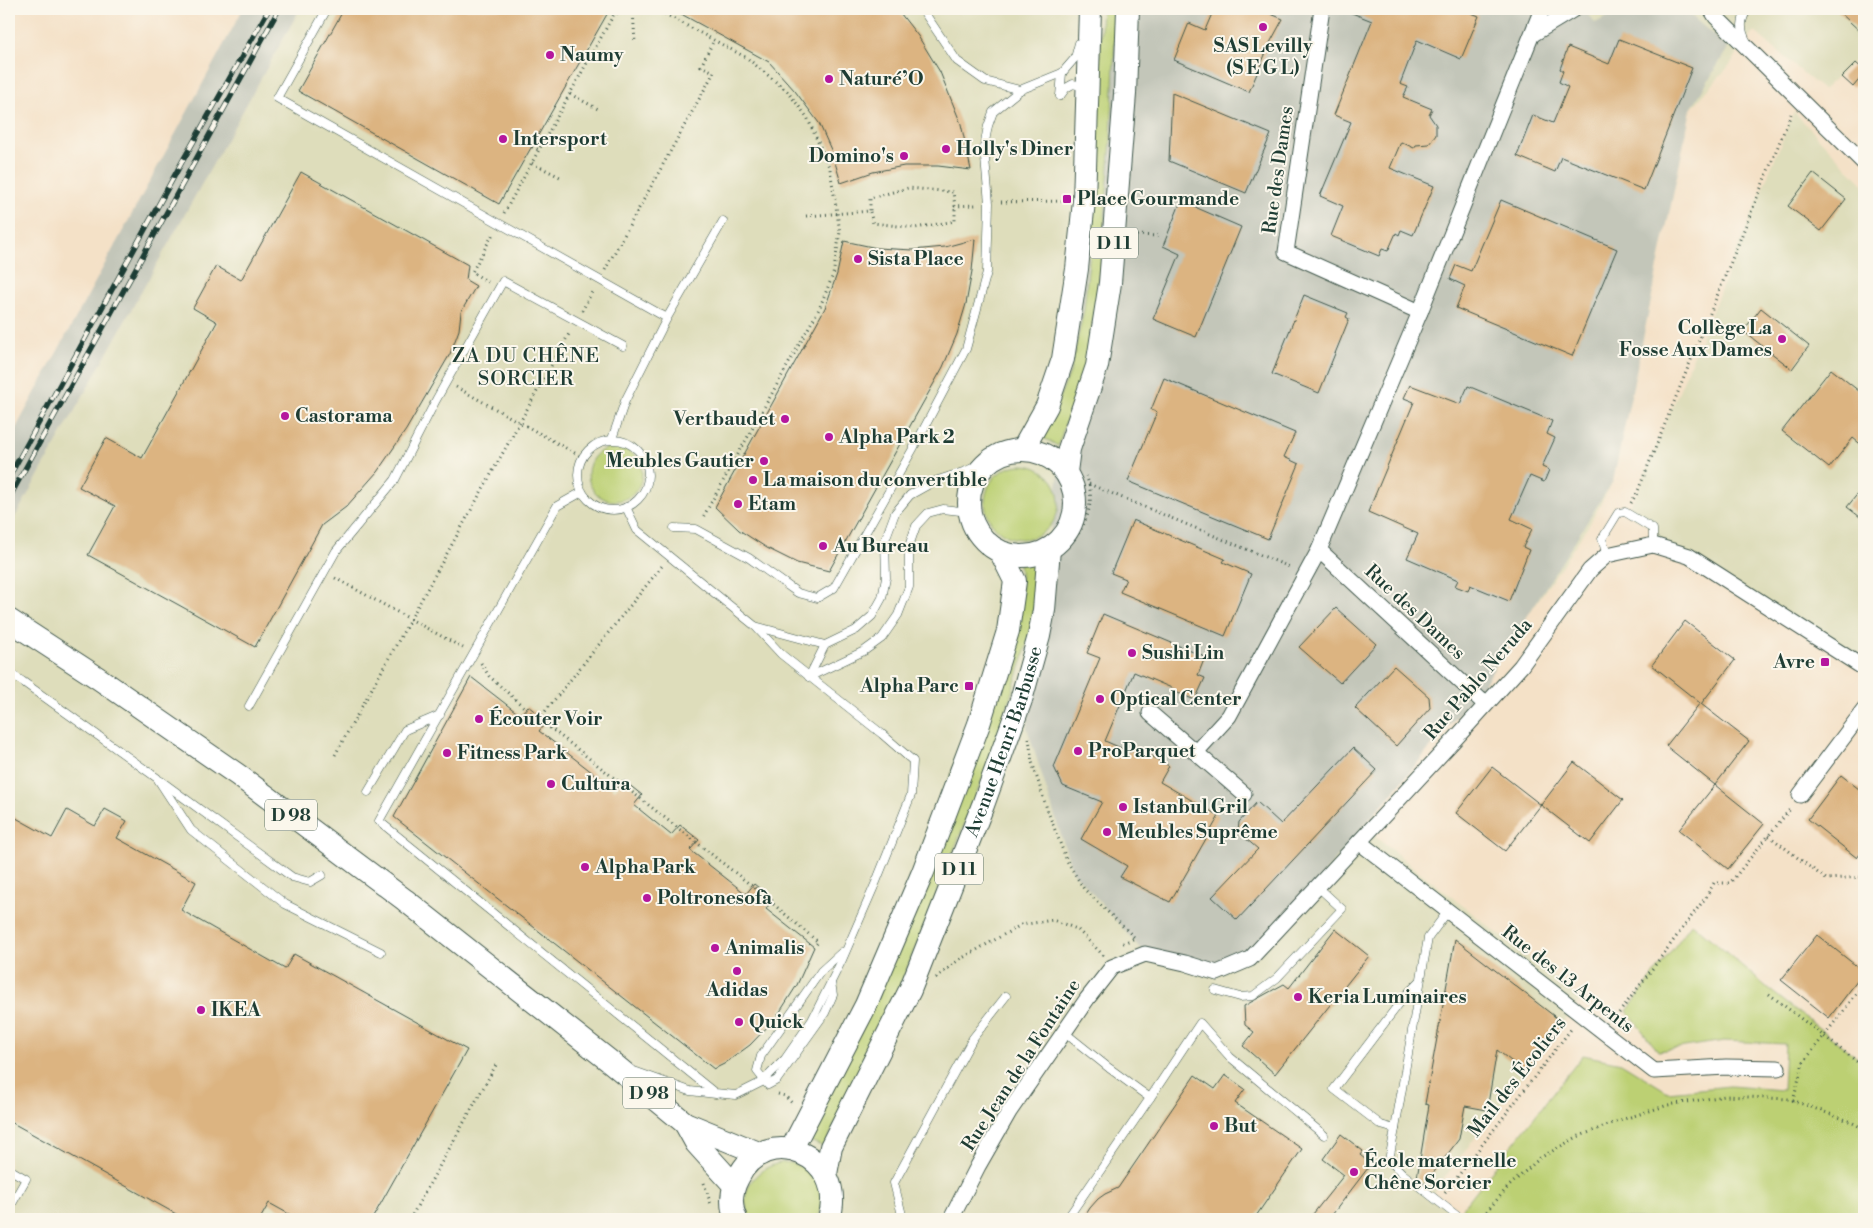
<svg xmlns="http://www.w3.org/2000/svg" width="1873" height="1228" font-family="'Libre Bodoni',serif">
	<rect width="100%" height="100%" fill="#fbf7ec"/>
	<filter id="ink" filterUnits="userSpaceOnUse"><feTurbulence type="fractalNoise" baseFrequency=".02" numOctaves="2"/><feDisplacementMap in="SourceGraphic" scale="10" xChannelSelector="R" yChannelSelector="G"/><feConvolveMatrix kernelMatrix="1 2 1 2 8 2 1 2 1" color-interpolation-filters="sRGB"/></filter>
	<filter id="wash" filterUnits="userSpaceOnUse"><feTurbulence type="fractalNoise" baseFrequency=".0096" numOctaves="4" result="noise"/><feDisplacementMap in="SourceGraphic" scale="20" xChannelSelector="R" yChannelSelector="G"/><feGaussianBlur stdDeviation="1.12" result="paint"/><feColorMatrix in="noise" values="0 0 0 0 0 0 0 0 0 0 0 0 0 0 0 0 0 1.4 0 .05"/><feComposite in="paint" operator="in"/></filter>
	<g filter="url(#wash)">
		<rect width="100%" height="100%" fill="#f4e1c7"/>
		<g fill="#deddbb">
			<polygon points="300,9 1864,9 1864,52 1823,90 1754,31 1729,66 1691,109 1613,481 1589,525 1499,658 1354,820 1581,999 1432,1194 1457,1215 1454,1219 9,1219 9,528"/>
			<polygon points="1794,112 1864,185 1864,648 1855,661 1689,556 1653,545 1653,529 1625,512 1637,493"/>
		</g>
		<g fill="#c3c6b9">
			<polygon points="243,9 300,9 9,528 9,441"/>
			<polygon points="1119,9 1583,9 1595,23 1624,9 1682,9 1686,11 1728,48 1691,109 1613,481 1485,683 1260,949 1217,973 1145,954 1072,870 1027,728 1049,549"/>
		</g>
		<g fill="#bcd073" stroke="#6e8654">
			<polygon points="1102,9 1116,9 1111,140 1101,267 1084,379 1068,415 1058,446 1042,437 1070,373 1084,310 1092,232"/>
			<circle cx="615" cy="474" r="27"/>
			<circle cx="1022" cy="502" r="37"/>
			<polygon points="1039,560 1037,591 1028,642 991,757 896,996 824,1147 808,1140 1022,593 1019,562"/>
			<polygon points="1692,923 1770,990 1864,1063 1864,1219 1454,1219 1583,1055 1621,1063 1668,1092 1730,1086 1783,1090 1785,1044 1724,1041 1658,1051 1627,1011"/>
			<path d="M 784,1162 C 792,1163 800,1165 806,1170 C 821,1180 827,1204 817,1219 L 751,1219 C 735,1191 756,1167 784,1162 Z"/>
		</g>
		<g id="blocks">
			<g fill="#dcb481">
				<polygon points="344,9 610,9 499,204 298,91"/>
				<polygon points="672,9 897,9 918,36 940,72 961,124 971,170 938,166 904,166 873,172 841,183 832,152 819,123 795,91 769,62"/>
				<polygon points="1214,9 1259,9 1283,19 1271,41 1249,92 1174,60 1189,23 1205,30"/>
				<polygon points="1342,9 1461,9 1479,16 1461,59 1417,40 1400,84 1408,87 1403,97 1432,109 1429,115 1436,125 1436,135 1429,144 1416,145 1414,148 1401,142 1390,168 1434,186 1413,235 1401,230 1399,235 1396,233 1388,251 1382,249 1379,256 1331,236 1343,206 1320,196 1351,122 1334,115 1372,21"/>
				<polygon points="1836,9 1864,9 1864,35"/>
				<polygon points="1619,39 1692,68 1644,190 1561,157 1555,172 1517,156 1533,115 1553,123 1568,87 1559,82 1563,71 1560,69 1568,47 1609,64"/>
				<polygon points="1856,63 1864,70 1864,74 1853,87 1842,77"/>
				<polygon points="1172,93 1271,134 1246,193 1169,161"/>
				<polygon points="301,172 468,265 466,280 476,286 461,312 459,330 450,354 406,430 377,472 346,507 322,525 255,647 88,555 115,506 79,487 106,438 142,458 217,322 193,308 216,266 241,280"/>
				<polygon points="1813,173 1846,199 1821,231 1788,206"/>
				<polygon points="1501,200 1617,249 1572,356 1456,308 1465,286 1450,279 1456,265 1471,271"/>
				<polygon points="1181,201 1241,227 1196,337 1153,319 1180,254 1163,246"/>
				<polygon points="975,239 972,271 966,304 957,334 943,367 829,571 797,563 767,548 739,530 715,507 825,308 837,274 844,241 877,248 912,250 945,247"/>
				<polygon points="1304,295 1348,313 1346,317 1349,319 1319,393 1272,374"/>
				<polygon points="1761,308 1809,346 1792,369 1743,331"/>
				<polygon points="1831,369 1864,395 1864,447 1853,438 1829,468 1782,431"/>
				<polygon points="1164,378 1295,433 1284,457 1299,464 1268,539 1128,481 1157,412 1151,410"/>
				<polygon points="1410,385 1460,404 1468,386 1552,421 1547,434 1555,438 1542,467 1549,470 1544,482 1530,476 1511,519 1532,529 1523,547 1529,550 1509,601 1470,585 1468,591 1455,586 1458,580 1407,558 1418,534 1368,512 1414,402 1404,398"/>
				<polygon points="1864,486 1864,520 1847,507"/>
				<polygon points="1133,520 1225,559 1223,562 1251,574 1225,636 1120,592 1126,579 1111,573"/>
				<polygon points="1336,608 1376,644 1340,683 1299,647"/>
				<polygon points="1103,614 1205,657 1198,675 1205,678 1195,700 1173,691 1174,689 1134,672 1105,741 1130,752 1134,746 1169,766 1160,782 1219,816 1170,902 1120,877 1127,866 1081,839 1102,802 1063,786 1054,767 1100,658 1087,653"/>
				<polygon points="1685,621 1735,660 1701,704 1749,741 1715,785 1666,746 1700,703 1652,665"/>
				<polygon points="1394,666 1429,697 1430,708 1396,746 1355,708"/>
				<polygon points="471,677 520,715 528,706 547,721 539,731 615,790 623,780 642,795 634,805 671,835 680,825 699,840 690,850 746,894 754,884 773,899 766,909 814,947 797,985 776,1018 750,1045 724,1064 714,1069 394,817"/>
				<polygon points="1353,748 1377,770 1237,920 1212,897 1258,849 1238,832 1239,822 1257,802 1281,824"/>
				<polygon points="1574,762 1623,800 1590,843 1541,805"/>
				<polygon points="1492,767 1541,805 1505,851 1456,813"/>
				<polygon points="1841,775 1864,793 1864,849 1857,858 1808,819"/>
				<polygon points="1715,785 1764,824 1728,869 1679,830"/>
				<polygon points="105,809 127,821 117,838 196,882 181,910 285,969 294,954 467,1050 372,1219 298,1219 269,1203 260,1219 185,1219 9,1121 9,814 52,838 67,810 95,826"/>
				<polygon points="1335,929 1369,956 1275,1074 1243,1046 1254,1032 1245,1025 1244,1006 1284,984 1289,988"/>
				<polygon points="1817,935 1864,972 1829,1018 1781,980"/>
				<polygon points="1455,939 1563,1023 1525,1072 1497,1050 1487,1110 1465,1106 1459,1139 1425,1184 1417,1178 1429,1105 1425,1104"/>
				<polygon points="1195,1075 1215,1089 1225,1075 1245,1089 1235,1103 1302,1149 1254,1219 1083,1219 1090,1208 1098,1199 1105,1194 1118,1188"/>
				<polygon points="1341,1134 1363,1151 1360,1155 1371,1164 1329,1219 1309,1219 1344,1175 1323,1159"/>
			</g>
		</g>
	</g>
	<g filter="url(#ink)">
		<use href="#blocks" fill-opacity="0" stroke="#3f564a" stroke-width="1"/>
		<g fill="none" stroke-linecap="round" stroke-linejoin="round">
			<defs>
				<g id="lane">
					<polyline points="327,9 277,98 667,318"/>
					<polyline points="922,9 957,61 985,81 1020,90 1062,73 1075,58 1079,43"/>
					<path d="M 1747,42 C 1740,30 1740,20 1748,9"/>
					<polyline points="1060,96 1066,88 1073,84 1081,86 1083,89"/>
					<polyline points="1060,96 1062,73"/>
					<polyline points="612,439 625,401 667,318 723,221"/>
					<circle cx="613" cy="475" r="35"/>
					<polyline points="582,492 557,506 379,821 715,1093 736,1095 762,1082 785,1059 812,1020 842,960 876,882 911,795 913,761 882,734 781,654 755,626 637,530 626,507"/>
					<polyline points="674,528 696,529 749,558 798,593 817,598 834,588 914,447 966,349 987,272 989,203 984,147 988,126 993,112 1020,90"/>
					<polyline points="1607,555 1602,539 1618,513 1625,512 1653,529 1653,545"/>
					<polyline points="755,626 825,645"/>
					<polyline points="9,673 22,681 157,778 191,830 285,904 381,952"/>
					<polyline points="809,677 825,645 856,630 872,616 882,598 886,578 885,540 895,513 910,495 935,481 966,471 988,461"/>
					<polyline points="809,677 864,651 882,638 898,615 909,587 909,546 916,526 928,513 943,509 969,512"/>
					<polyline points="249,706 336,551 395,480 436,400 503,281 623,346"/>
					<polyline points="161,781 292,877 310,882 322,875"/>
					<polyline points="368,792 405,730 440,715"/>
					<polyline points="1420,981 1405,996 1334,1089 1381,1125 1395,1129 1428,938 1448,911"/>
					<polyline points="831,982 833,995 825,1013 777,1080 768,1085 757,1071 761,1056 821,971 842,952"/>
					<polyline points="1215,990 1240,997 1253,996 1277,978 1342,909 1318,887"/>
					<polyline points="1064,1032 1109,1068 1150,1098 1067,1219"/>
					<polyline points="634,1071 690,1091 716,1094"/>
					<polyline points="1150,1098 1200,1023 1230,1057 1324,1135"/>
					<polyline points="1395,1129 1389,1160 1403,1174 1461,1219"/>
					<polyline points="9,1169 26,1179 9,1209"/>
					<polyline points="903,1219 894,1183 973,1038 1006,996"/>
				</g>
				<g id="street">
					<polyline points="1322,9 1286,252 1420,312"/>
					<polyline points="1711,9 1716,17 1864,163"/>
					<polyline points="1533,34 1574,9"/>
					<polyline points="1319,550 1485,704"/>
					<polyline points="1150,713 1244,794"/>
					<polyline points="1196,752 1229,716 1319,550 1420,312 1542,9"/>
					<polyline points="1800,795 1864,710"/>
					<polyline points="1359,842 1654,1071 1726,1067 1778,1068"/>
					<polyline points="951,1219 978,1166 1009,1112 1087,999 1112,967 1145,954 1185,963 1217,973 1250,959 1456,738 1521,666 1590,570 1607,555 1653,545 1689,556 1864,668"/>
				</g>
				<g id="primary">
					<polyline points="1023,449 1047,406 1063,359 1077,269 1084,201 1090,9"/>
					<circle cx="1022" cy="503" r="53"/>
					<polyline points="1066,472 1069,449 1097,366 1110,283 1125,94 1128,9"/>
					<polyline points="9,620 98,678 238,775 405,900 612,1063 685,1123 761,1154"/>
					<polyline points="685,1123 696,1143 734,1185"/>
					<polyline points="791,1150 866,1005 923,872 979,724 1008,631 1015,581 1001,553"/>
					<path id="s1" d="M 826,1174 L 831,1147 L 910,990 L 983,805 L 1021,700 L 1039,636 L 1044,610 L 1049,549"/>
					<path d="M 736,1219 C 730,1206 731,1191 738,1178 C 764,1122 849,1154 829,1219"/>
				</g>
			</defs>
			<use href="#lane" stroke="#3f564a" stroke-width="9"/>
			<use href="#street" stroke="#3f564a" stroke-width="17"/>
			<use href="#primary" stroke="#3f564a" stroke-width="24"/>
			<g stroke="#3f564a" stroke-width="3" stroke-dasharray="1 4" stroke-linecap="butt">
				<polyline points="633,9 635,43"/>
				<polyline points="656,9 747,58 787,91 807,117 830,169 840,232 833,275 819,309 702,519"/>
				<polyline points="570,94 598,109"/>
				<polyline points="532,147 539,150"/>
				<polyline points="532,163 560,177"/>
				<polyline points="1001,202 1065,201"/>
				<polyline points="870,212 873,223 915,228 955,221 955,206"/>
				<polyline points="504,213 614,14 633,9"/>
				<polyline points="806,216 870,211 870,198 908,188 953,192 955,206 976,205"/>
				<polyline points="1137,235 1158,236"/>
				<polyline points="605,270 714,72 701,66 714,40"/>
				<polyline points="488,282 472,272 494,232"/>
				<polyline points="582,311 593,290"/>
				<polyline points="456,387 582,457"/>
				<polyline points="1089,484 1292,568"/>
				<polyline points="1631,503 1637,493 1791,114"/>
				<path d="M 1069,545 C 1086,528 1097,499 1086,476"/>
				<polyline points="335,578 463,648"/>
				<polyline points="481,663 489,676 526,709 752,886 818,942 814,947"/>
				<polyline points="539,719 662,566"/>
				<polyline points="1029,738 1032,762 1048,812 1067,861 1084,889 1135,938 1121,944"/>
				<polyline points="335,755 570,332"/>
				<polyline points="1769,836 1826,879 1864,877"/>
				<polyline points="936,978 957,961 1021,925 1053,920 1077,929 1104,956"/>
				<polyline points="1769,994 1864,1067"/>
				<polyline points="1613,1021 1706,897 1714,883 1730,883 1791,808"/>
				<polyline points="778,1094 785,1096 793,1104"/>
				<polyline points="1793,1101 1803,1063 1864,984"/>
				<polyline points="704,1183 711,1205"/>
				<polyline points="1445,1193 1572,1028"/>
				<polyline points="410,1219 496,1065"/>
				<polyline points="1480,1219 1508,1187 1540,1158 1577,1137 1621,1120 1668,1105 1725,1096 1789,1099 1849,1121 1864,1129"/>
			</g>
			<use href="#lane" stroke="#fff" stroke-width="8"/>
			<use href="#street" stroke="#fff" stroke-width="15"/>
			<use href="#primary" stroke="#fff" stroke-width="22"/>
			<defs>
				<g id="rail">
					<polyline points="9,477 182,162 269,9"/>
					<polyline points="9,498 279,9"/>
				</g>
			</defs>
			<use href="#rail" stroke="#1f3d34" stroke-width="5.5"/>
			<use href="#rail" stroke="#fbf7ec" stroke-width="4" stroke-dasharray="11" stroke-linecap="butt"/>
		</g>
	</g>
	<g fill="#b5179e" stroke="#fbf7ec" stroke-width="2">
		<circle cx="1263" cy="27" r="5"/>
		<circle cx="550" cy="55" r="5"/>
		<circle cx="829" cy="79" r="5"/>
		<circle cx="503" cy="139" r="5"/>
		<circle cx="946" cy="149" r="5"/>
		<circle cx="904" cy="156" r="5"/>
		<rect x="1062" y="194" width="10" height="10" rx="2.5"/>
		<circle cx="858" cy="259" r="5"/>
		<circle cx="1782" cy="339" r="5"/>
		<circle cx="285" cy="416" r="5"/>
		<circle cx="785" cy="419" r="5"/>
		<circle cx="829" cy="437" r="5"/>
		<circle cx="764" cy="461" r="5"/>
		<circle cx="753" cy="480" r="5"/>
		<circle cx="738" cy="504" r="5"/>
		<circle cx="823" cy="546" r="5"/>
		<circle cx="1132" cy="653" r="5"/>
		<rect x="1820" y="657" width="10" height="10" rx="2.5"/>
		<rect x="964" y="681" width="10" height="10" rx="2.5"/>
		<circle cx="1100" cy="699" r="5"/>
		<circle cx="479" cy="719" r="5"/>
		<circle cx="1078" cy="751" r="5"/>
		<circle cx="447" cy="753" r="5"/>
		<circle cx="551" cy="784" r="5"/>
		<circle cx="1123" cy="807" r="5"/>
		<circle cx="1107" cy="832" r="5"/>
		<circle cx="585" cy="867" r="5"/>
		<circle cx="647" cy="898" r="5"/>
		<circle cx="715" cy="948" r="5"/>
		<circle cx="737" cy="971" r="5"/>
		<circle cx="1298" cy="997" r="5"/>
		<circle cx="201" cy="1010" r="5"/>
		<circle cx="739" cy="1022" r="5"/>
		<circle cx="1214" cy="1126" r="5"/>
		<circle cx="1354" cy="1172" r="5"/>
	</g>
	<g text-anchor="middle" dominant-baseline="central" stroke-width="4" stroke-linejoin="round" paint-order="stroke">
		<g fill="#fbf7ec" stroke="#61756b" stroke-width="1">
			<rect x="1090" y="227.5" width="48" height="31" rx="4"/>
			<rect x="265" y="799.5" width="52" height="31" rx="4"/>
			<rect x="935" y="853.5" width="48" height="31" rx="4"/>
			<rect x="623" y="1077.5" width="52" height="31" rx="4"/>
		</g>
		<g font-size="18" font-weight="bold" fill="#1f3d34">
			<text x="1114" y="243">D 11</text>
			<text x="291" y="815">D 98</text>
			<text x="959" y="869">D 11</text>
			<text x="649" y="1093">D 98</text>
		</g>
		<g font-size="19" font-weight="bold" fill="#1f3d34" stroke="#fbf7ec" text-anchor="start">
			<text x="1263" y="46" text-anchor="middle">SAS Levilly<tspan x="1263" dy="22">(S E G L)</tspan></text>
			<text x="560" y="55">Naumy</text>
			<text x="839" y="79">Naturé’O</text>
			<text x="513" y="139">Intersport</text>
			<text x="956" y="149">Holly's Diner</text>
			<text x="894" y="156" text-anchor="end">Domino's</text>
			<text x="1077" y="199">Place Gourmande</text>
			<text x="868" y="259">Sista Place</text>
			<text x="1772" y="328" text-anchor="end">Collège La<tspan x="1772" dy="22">Fosse Aux Dames</tspan></text>
			<text x="295" y="416">Castorama</text>
			<text x="775" y="419" text-anchor="end">Vertbaudet</text>
			<text x="839" y="437">Alpha Park 2</text>
			<text x="754" y="461" text-anchor="end">Meubles Gautier</text>
			<text x="763" y="480">La maison du convertible</text>
			<text x="748" y="504">Etam</text>
			<text x="833" y="546">Au Bureau</text>
			<text x="1142" y="653">Sushi Lin</text>
			<text x="1815" y="662" text-anchor="end">Avre</text>
			<text x="959" y="686" text-anchor="end">Alpha Parc</text>
			<text x="1110" y="699">Optical Center</text>
			<text x="489" y="719">Écouter Voir</text>
			<text x="1088" y="751">ProParquet</text>
			<text x="457" y="753">Fitness Park</text>
			<text x="561" y="784">Cultura</text>
			<text x="1133" y="807">Istanbul Gril</text>
			<text x="1117" y="832">Meubles Suprême</text>
			<text x="595" y="867">Alpha Park</text>
			<text x="657" y="898">Poltronesofà</text>
			<text x="725" y="948">Animalis</text>
			<text x="737" y="990" text-anchor="middle">Adidas</text>
			<text x="1308" y="997">Keria Luminaires</text>
			<text x="211" y="1010">IKEA</text>
			<text x="749" y="1022">Quick</text>
			<text x="1224" y="1126">But</text>
			<text x="1364" y="1161">École maternelle<tspan x="1364" dy="22">Chêne Sorcier</tspan></text>
		</g>
		<g font-size="19" fill="#1f3d34" stroke="#fbf7ec">
			<text transform="translate(1278 170) rotate(-82)">Rue des Dames</text>
			<text transform="translate(1415 612) rotate(43)">Rue des Dames</text>
			<text transform="translate(1478 679) rotate(-49)">Rue Pablo Neruda</text>
			<text stroke="none"><textPath href="#s1" startOffset="469">Avenue Henri Barbusse</textPath></text>
			<text transform="translate(1568 979) rotate(38)">Rue des 13 Arpents</text>
			<text transform="translate(1021 1065) rotate(-57)">Rue Jean de la Fontaine</text>
			<text transform="translate(1517 1077) rotate(-52)">Mail des Écoliers</text>
		</g>
		<g font-size="20" letter-spacing="1" fill="#1f3d34" stroke="#fbf7ec">
			<text x="526" y="356">ZA DU CHÊNE<tspan x="526" dy="23">SORCIER</tspan></text>
		</g>
	</g>
	<rect width="1873" height="1228" fill="none" stroke="#fbf7ec" stroke-width="30"/>
</svg>
